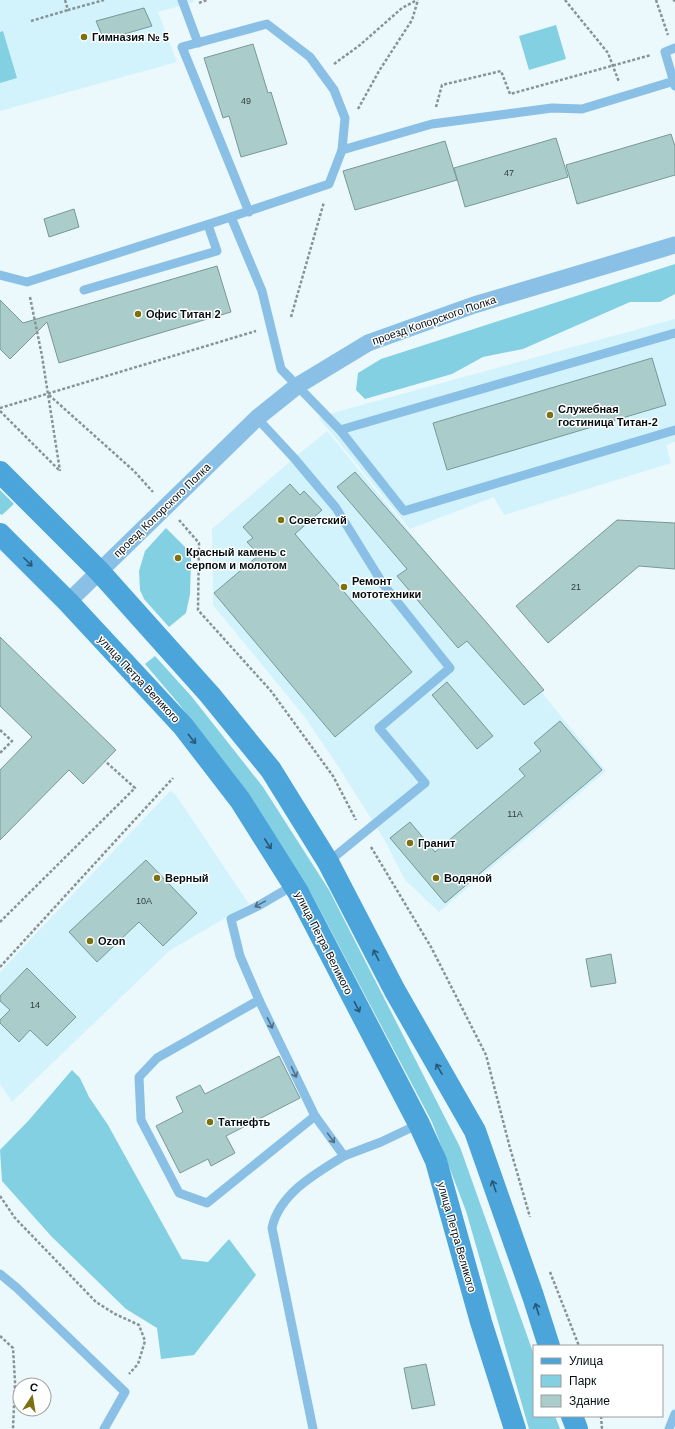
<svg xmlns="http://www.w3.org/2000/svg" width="675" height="1429" font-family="Arial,sans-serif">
	<rect width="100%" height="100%" fill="#ecf9fc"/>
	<g fill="#d2f3fc">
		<polygon points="0,0 193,0 194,2 158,12 177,62 0,111"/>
		<polygon points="675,319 675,442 666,445 671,463 504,515 494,497 410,529 318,417"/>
		<polygon points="327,431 606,771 439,912 405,880 385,841 338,766 304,716 213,605 212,529 294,458"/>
		<polygon points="170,791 175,794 249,904 169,951 12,1102 0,1084 0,972"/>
	</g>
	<g fill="#83d0e3">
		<polygon points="556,25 566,59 529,70 519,36"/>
		<polygon points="3,31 17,78 0,83 0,32"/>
		<polygon points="675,264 675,294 660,302 630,302 523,349 483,357 452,374 365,399 356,390 358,373 381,359"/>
		<polygon points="0,490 14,504 2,515 0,514"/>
		<polygon points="166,528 190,552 191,560 190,594 186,613 169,627 144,599 140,590 139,571 145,551"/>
		<polygon points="155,656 192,697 263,787 329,890 460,1147 534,1355 534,1416 555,1416 560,1429 529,1429 466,1211 432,1122 311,893 250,799 179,704 145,664"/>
		<polygon points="72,1070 80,1078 89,1097 108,1125 182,1259 208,1262 229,1239 256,1275 194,1355 161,1359 157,1328 126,1309 51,1236 2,1181 0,1150 29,1120"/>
	</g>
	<g fill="#aaccca" stroke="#789897">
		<polygon points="144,8 152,26 104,40 96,21"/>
		<polygon points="253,44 268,93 271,92 287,144 241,157 229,116 223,118 204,58"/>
		<polygon points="671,134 675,146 675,175 577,204 566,165"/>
		<polygon points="556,138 568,177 465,207 454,168"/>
		<polygon points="445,141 457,180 355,210 343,171"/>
		<polygon points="74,209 79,227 49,237 44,219"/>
		<polygon points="217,266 231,312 59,363 47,322 10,359 0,349 0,300 23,323"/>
		<polygon points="652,358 666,405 447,470 433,423"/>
		<polygon points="355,472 487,623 544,690 524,705 467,641 458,648 397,576 407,569 337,487"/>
		<polygon points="290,484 300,495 304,491 322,510 295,534 412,672 335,737 214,593 259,555 247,542 253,538 243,527"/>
		<polygon points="617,520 675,523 675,569 639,566 548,643 516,606"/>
		<polygon points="0,637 116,750 83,784 69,770 0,840 0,770 32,737 0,706"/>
		<polygon points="447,682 493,736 477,749 432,695"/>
		<polygon points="560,721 602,770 445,903 390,838 410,822 435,852 525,776 519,769 541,751 534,743"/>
		<polygon points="146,860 197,913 163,946 139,922 97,962 69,932"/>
		<polygon points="611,954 616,983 591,987 586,959"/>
		<polygon points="27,968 76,1017 47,1046 30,1030 19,1042 0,1023 0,1020 10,1010 0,1001 0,996"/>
		<polygon points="279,1056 300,1098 226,1136 235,1153 211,1166 208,1159 180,1173 156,1126 183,1112 176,1097 200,1085 205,1094"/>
		<polygon points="426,1364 435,1405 412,1409 404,1368"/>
	</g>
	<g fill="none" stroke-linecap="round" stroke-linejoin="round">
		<g stroke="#879396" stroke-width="2.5" stroke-dasharray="3 2" stroke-linecap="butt">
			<polyline points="65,0 68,10 104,0"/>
			<polyline points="565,0 608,53 619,82"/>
			<polyline points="656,0 668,35"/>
			<polyline points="673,0 675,1"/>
			<polyline points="199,3 207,0"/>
			<polyline points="31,21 68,10"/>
			<polyline points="334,64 360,45 402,8 417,0"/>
			<polyline points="436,107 442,85 501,71 510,94 651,55"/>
			<polyline points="358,109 379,71 412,20 418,0"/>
			<polyline points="30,297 42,356 60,471"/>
			<polyline points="291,317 324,202"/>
			<polyline points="49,395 134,471 153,492"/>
			<polyline points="0,408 256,331"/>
			<polyline points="0,411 60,471"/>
			<polyline points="179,520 199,543 198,610 271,691 333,776 356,820"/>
			<polyline points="0,730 12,741 0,753"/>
			<polyline points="371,847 431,947 486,1055 510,1148 530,1217"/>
			<polyline points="0,922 135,788 105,761"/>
			<polyline points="0,967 173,778"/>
			<polyline points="0,1196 15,1218 96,1302 115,1314 139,1325 145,1341 138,1364 129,1374"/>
			<polyline points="550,1272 579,1346"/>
			<polyline points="0,1336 13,1348 15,1382 13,1429"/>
			<polyline points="601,1416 602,1429"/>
		</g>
		<g stroke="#8ac0e5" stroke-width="9">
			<polyline points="182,0 198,43"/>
			<polyline points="675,48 665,52 675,86"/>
			<polyline points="342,150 432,124 552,108 582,109 674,81"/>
			<polyline points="231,217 329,184 342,150 345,118 334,90 310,57 267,24 182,47 249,212"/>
			<polyline points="0,275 27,282 231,217 262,291 281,369 340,430 404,511 675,430"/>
			<polyline points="84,290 217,251 208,225"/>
			<polyline points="257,418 294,458 336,508 383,584 450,668 379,728 425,783 328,862"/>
			<polyline points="340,430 675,333"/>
			<polyline points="294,885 258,906 231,919 240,956 259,1000 315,1116 344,1156 381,1142 419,1124"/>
			<polyline points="259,1000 157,1058 139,1077 141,1120 179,1193 207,1203 315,1116"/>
			<polyline points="0,1274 17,1288 125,1392 104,1429"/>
			<path d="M 313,1429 L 272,1228 C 279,1194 316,1173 344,1156"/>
			<polyline points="669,1429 675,1414"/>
		</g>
		<polyline stroke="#8ac0e5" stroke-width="17" points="68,602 257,418 297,386 368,343 474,305 675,245"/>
		<g stroke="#4ba4da" stroke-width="22">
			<polyline points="0,472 99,571 210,695 271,770 328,862 395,991 475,1131 533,1296 549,1346"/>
			<polyline points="0,534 68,602 183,726 240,800 298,892 419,1124 436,1161 481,1322 515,1429"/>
			<polyline points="572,1416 577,1429"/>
		</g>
	</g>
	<defs><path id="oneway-shaft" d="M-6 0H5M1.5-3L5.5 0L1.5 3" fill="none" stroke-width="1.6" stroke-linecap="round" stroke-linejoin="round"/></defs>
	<g stroke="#285976">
		<use href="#oneway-shaft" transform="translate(28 562) rotate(45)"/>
		<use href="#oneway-shaft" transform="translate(192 739) rotate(52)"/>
		<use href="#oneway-shaft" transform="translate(268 844) rotate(57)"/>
		<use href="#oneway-shaft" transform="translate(376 955) rotate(-117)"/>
		<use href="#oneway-shaft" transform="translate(357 1007) rotate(63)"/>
		<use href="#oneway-shaft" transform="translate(439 1069) rotate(-120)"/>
		<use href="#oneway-shaft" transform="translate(494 1186) rotate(-109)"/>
		<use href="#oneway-shaft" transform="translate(537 1309) rotate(-107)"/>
	</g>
	<g stroke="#4e7086">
		<use href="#oneway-shaft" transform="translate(260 904) rotate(151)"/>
		<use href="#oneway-shaft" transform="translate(270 1023) rotate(64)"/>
		<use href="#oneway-shaft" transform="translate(294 1072) rotate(64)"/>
		<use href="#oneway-shaft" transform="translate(331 1138) rotate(54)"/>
	</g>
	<g fill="#7c7110" stroke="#fff" stroke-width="1.5">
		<circle cx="84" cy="37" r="4"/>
		<circle cx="138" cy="314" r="4"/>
		<circle cx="550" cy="415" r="4"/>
		<circle cx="281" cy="520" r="4"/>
		<circle cx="178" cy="558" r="4"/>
		<circle cx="344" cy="587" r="4"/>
		<circle cx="410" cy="843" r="4"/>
		<circle cx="157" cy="878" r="4"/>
		<circle cx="436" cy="878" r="4"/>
		<circle cx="90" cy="941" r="4"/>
		<circle cx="210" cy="1122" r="4"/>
	</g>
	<g text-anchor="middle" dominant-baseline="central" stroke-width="3" stroke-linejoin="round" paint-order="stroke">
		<g font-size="9" fill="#2e3e3f">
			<text x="246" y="101">49</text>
			<text x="509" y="173">47</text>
			<text x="576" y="587">21</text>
			<text x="515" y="814">11А</text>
			<text x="144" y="901">10А</text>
			<text x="35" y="1005">14</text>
		</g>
		<g font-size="11" font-weight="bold" fill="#040e11" stroke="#fff" text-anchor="start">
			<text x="92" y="37">Гимназия № 5</text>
			<text x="146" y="314">Офис Титан 2</text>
			<text x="558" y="409">Служебная<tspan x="558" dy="13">гостиница Титан-2</tspan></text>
			<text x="289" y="520">Советский</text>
			<text x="186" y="552">Красный камень с<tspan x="186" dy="13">серпом и молотом</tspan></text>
			<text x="352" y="581">Ремонт<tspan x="352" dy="13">мототехники</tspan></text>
			<text x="418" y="843">Гранит</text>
			<text x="165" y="878">Верный</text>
			<text x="444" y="878">Водяной</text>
			<text x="98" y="941">Ozon</text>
			<text x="218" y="1122">Татнефть</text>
		</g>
		<g font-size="11" fill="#040e11" stroke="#fff">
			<text transform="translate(434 320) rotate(-19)">проезд Копорского Полка</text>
			<text transform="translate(162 510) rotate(-44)">проезд Копорского Полка</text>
			<text transform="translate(139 679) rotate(47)">улица Петра Великого</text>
			<text transform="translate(324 943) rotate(63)">улица Петра Великого</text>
			<text transform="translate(457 1237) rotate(74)">улица Петра Великого</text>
		</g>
	</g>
	<rect x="533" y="1345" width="130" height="72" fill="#ffffff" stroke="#9b9fa0"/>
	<rect x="541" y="1358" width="20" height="6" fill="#4ba4da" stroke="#9b9fa0"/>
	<text x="569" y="1365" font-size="12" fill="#040e11">Улица</text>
	<rect x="541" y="1375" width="20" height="12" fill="#83d0e3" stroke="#9b9fa0"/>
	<text x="569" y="1385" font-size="12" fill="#040e11">Парк</text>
	<rect x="541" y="1395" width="20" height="12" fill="#aaccca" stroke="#9b9fa0"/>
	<text x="569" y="1405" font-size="12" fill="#040e11">Здание</text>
	<g transform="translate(32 1397) rotate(12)"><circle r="19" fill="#ffffff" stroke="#9b9fa0"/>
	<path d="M0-3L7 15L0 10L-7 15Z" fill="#7c7110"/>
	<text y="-6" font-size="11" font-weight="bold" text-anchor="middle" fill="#040e11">С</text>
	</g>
</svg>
